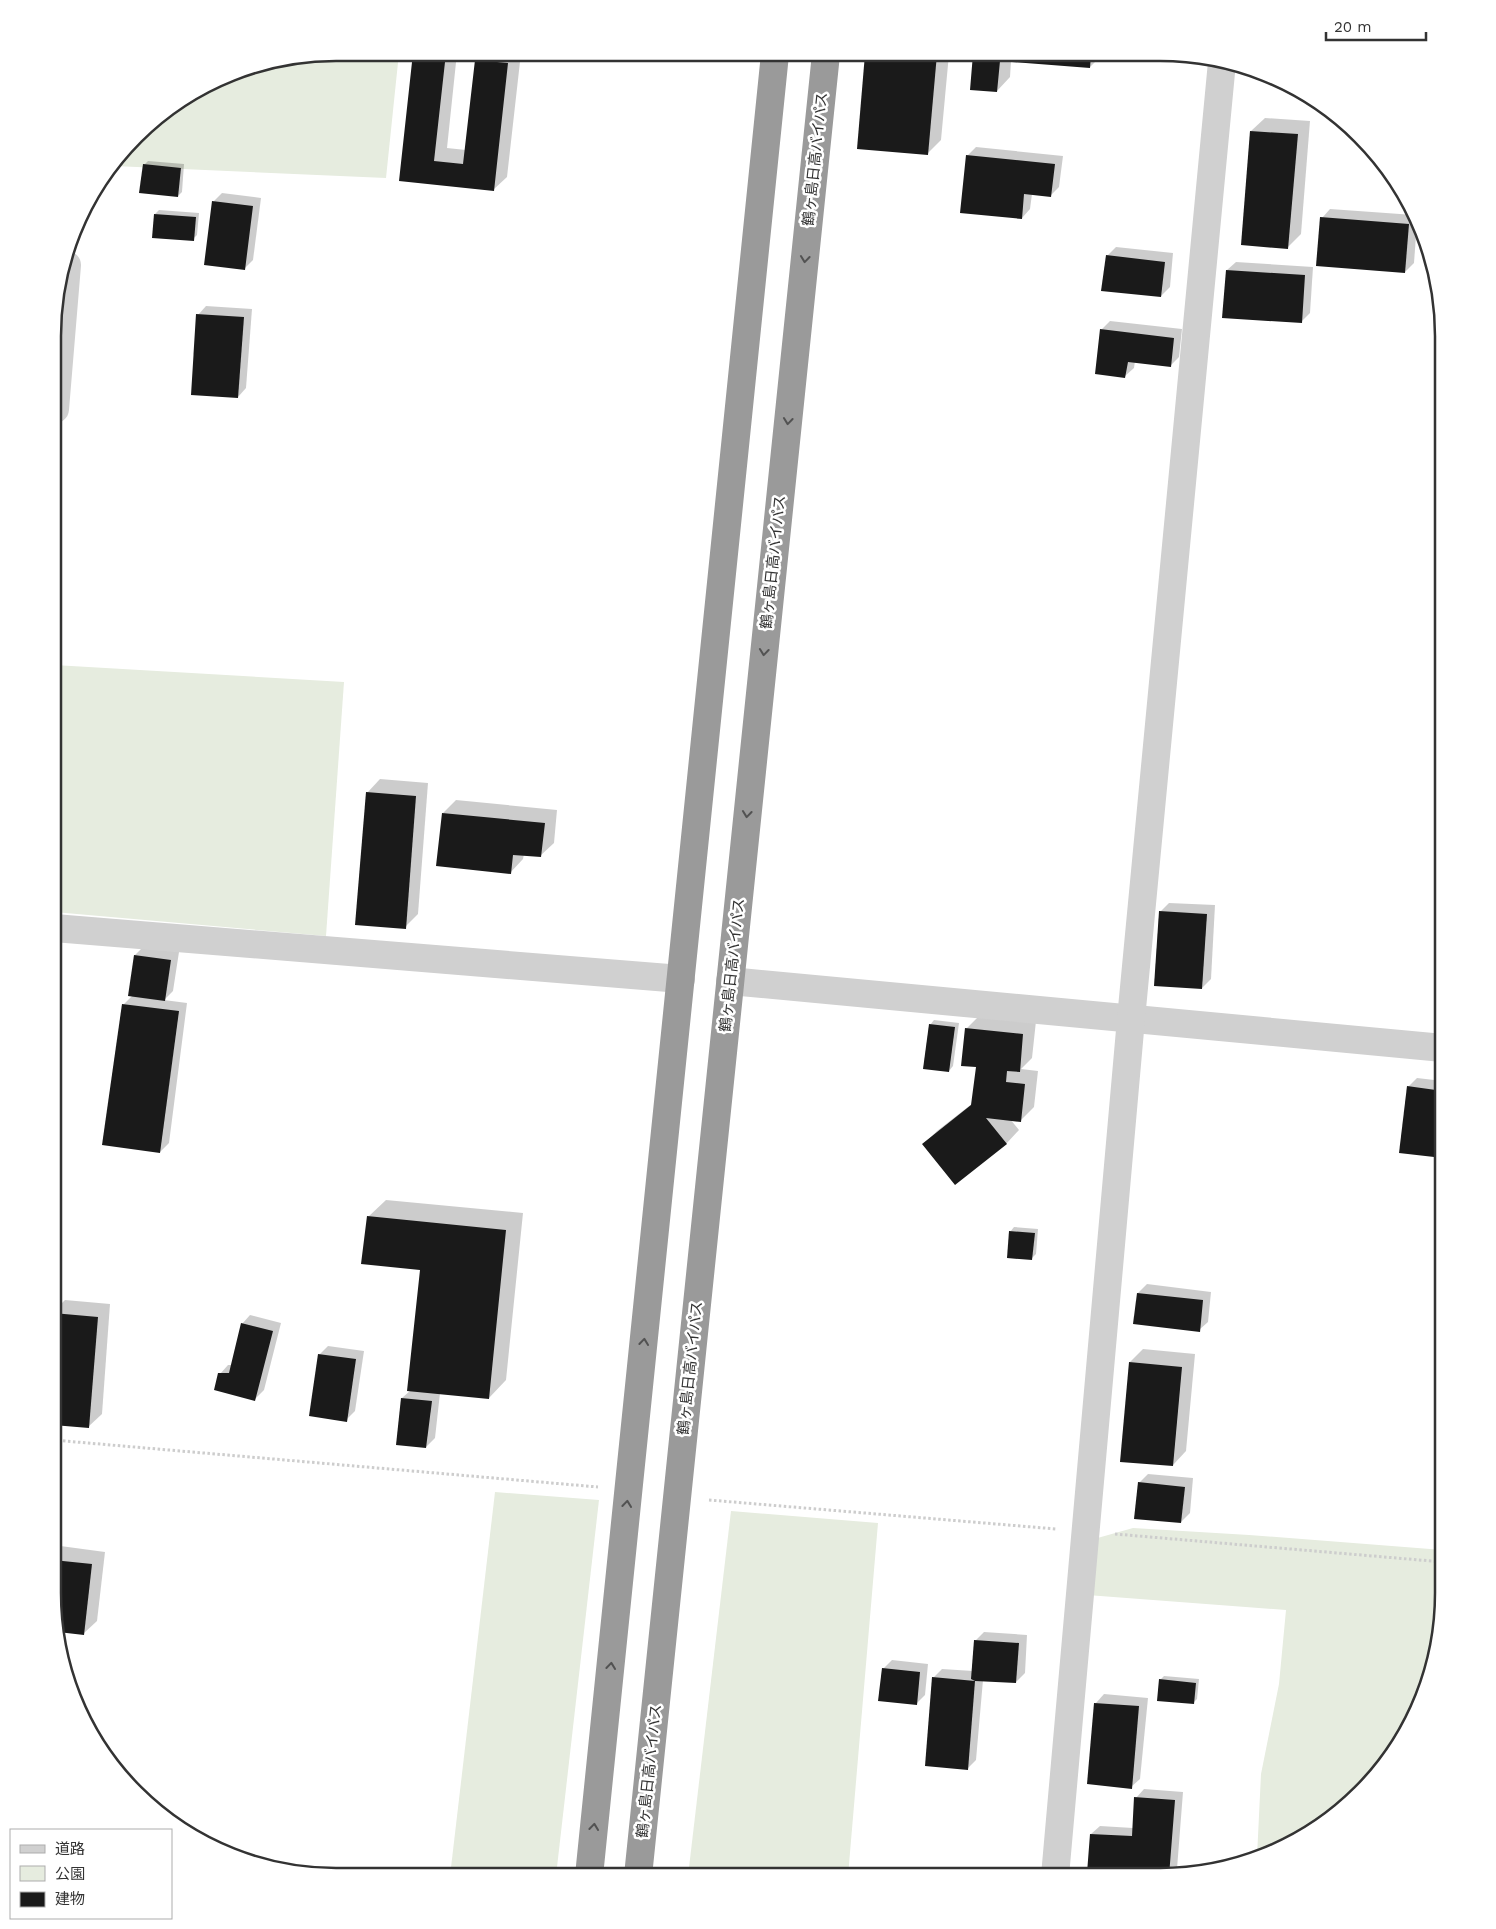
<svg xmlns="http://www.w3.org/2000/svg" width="1496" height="1929" font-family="'Work Sans','Noto Sans JP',sans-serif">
	<rect width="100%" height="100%" fill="#fff"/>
	<g fill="#e6ecdf">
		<polygon points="336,53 399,53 386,178 114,166 149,123 245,68"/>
		<polygon points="54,665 344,682 326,936 54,912"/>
		<polygon points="495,1492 599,1500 556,1876 450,1876"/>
		<polygon points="731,1511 878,1523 848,1876 688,1876"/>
		<polygon points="1133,1528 1249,1535 1443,1550 1443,1611 1429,1684 1396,1750 1347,1806 1302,1839 1257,1857 1261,1774 1279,1684 1286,1610 1087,1595 1094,1539"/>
	</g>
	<g fill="#0003">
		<polygon points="415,53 457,53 447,148 466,150 476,60 484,53 521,53 507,177 493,190 400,180"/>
		<polygon points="867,54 949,54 941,140 928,153"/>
		<polygon points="974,54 1102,55 1090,67 1011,61 1010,77 997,91"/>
		<polygon points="1265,118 1310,121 1301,234 1288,247 1251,131"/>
		<polygon points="976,147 1063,156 1059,187 1050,196 1032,194 1030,209 1022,218 967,156"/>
		<polygon points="148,161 184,164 182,192 178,196 144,165"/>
		<polygon points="222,193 261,198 253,260 244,269 214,201"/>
		<polygon points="1330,209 1414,215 1417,222 1414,263 1405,272 1322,218"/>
		<polygon points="159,210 199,213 197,235 193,239 155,214"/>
		<polygon points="1116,247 1173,253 1170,287 1161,296 1107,256"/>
		<polygon points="1236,262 1313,267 1310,313 1301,322 1227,270"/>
		<polygon points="206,306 252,309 246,388 238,397 198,315"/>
		<polygon points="1110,321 1182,329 1179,357 1170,366 1135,361 1134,368 1125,376 1101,330"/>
		<polygon points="380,779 428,783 418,914 405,927 367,793"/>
		<polygon points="456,800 557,810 554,843 540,856 524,854 523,859 510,873 443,813"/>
		<polygon points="1169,903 1215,905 1211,979 1202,988 1160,912"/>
		<polygon points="144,946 179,952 173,991 164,1000 187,1003 169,1143 160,1152 123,1005 133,995 135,955"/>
		<polygon points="980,1015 1036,1021 1032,1058 1021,1069 1038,1071 1034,1107 1021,1120 1010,1119 1019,1130 1006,1144 924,1144 937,1131 973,1103 977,1066 966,1029"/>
		<polygon points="934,1020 959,1023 953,1066 949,1071 930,1025"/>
		<polygon points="1417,1078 1443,1081 1443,1157 1400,1152 1408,1087"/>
		<polygon points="53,1185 56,1186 53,1210"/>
		<polygon points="386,1200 523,1213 506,1380 489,1398 440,1393 435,1438 426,1447 402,1398 411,1390 422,1269 368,1217"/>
		<polygon points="1014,1227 1038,1229 1036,1254 1032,1258 1010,1232"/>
		<polygon points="1147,1284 1211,1292 1208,1322 1199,1330 1135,1323 1138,1293"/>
		<polygon points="65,1300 110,1304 102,1414 88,1427 53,1424 53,1312"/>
		<polygon points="250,1315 281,1323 264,1390 255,1399 220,1374 228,1365 232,1365 242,1324"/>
		<polygon points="328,1346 364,1351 355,1411 346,1420 319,1355"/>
		<polygon points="1143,1349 1195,1354 1186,1451 1173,1465 1130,1362"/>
		<polygon points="1148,1474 1193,1478 1190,1513 1181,1522 1139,1483"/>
		<polygon points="53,1545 105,1552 97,1621 83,1634 58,1631 53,1593"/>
		<polygon points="984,1632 1027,1635 1025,1673 1016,1682 983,1680 976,1760 967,1769 933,1678 942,1669 973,1671 975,1641"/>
		<polygon points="892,1660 928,1664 925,1695 916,1704 883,1669"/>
		<polygon points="1164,1676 1199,1679 1197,1699 1193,1703 1160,1680"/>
		<polygon points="1104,1694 1148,1698 1140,1779 1131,1787 1088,1783 1096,1703"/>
		<polygon points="1144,1789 1183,1792 1177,1869 1171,1876 1139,1876 1091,1834 1100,1826 1133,1828 1136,1798"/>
	</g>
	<g fill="#1a1a1a">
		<polygon points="413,53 446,53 434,161 463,164 475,60 508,63 494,191 399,181"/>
		<polygon points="865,54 937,54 928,155 857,149"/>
		<polygon points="973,54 1091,55 1090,68 1000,61 997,92 970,90"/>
		<polygon points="1250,69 1268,74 1274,77 1249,75"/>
		<polygon points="1250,131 1298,134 1288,249 1241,245"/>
		<polygon points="966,155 1055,164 1051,197 1024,194 1022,219 960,213"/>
		<polygon points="143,164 181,168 178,197 139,193"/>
		<polygon points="212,201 253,206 245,270 204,265"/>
		<polygon points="154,214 196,217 194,241 152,238"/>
		<polygon points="1320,217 1409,224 1405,273 1316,266"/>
		<polygon points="1106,255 1165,262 1161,297 1101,291"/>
		<polygon points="1226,270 1305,275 1302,323 1222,318"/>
		<polygon points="196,314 244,317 238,398 191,395"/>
		<polygon points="1100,329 1174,338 1171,367 1128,362 1125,378 1095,374"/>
		<polygon points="366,792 416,796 406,929 355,925"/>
		<polygon points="442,813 545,823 541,857 513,855 511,874 436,866"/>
		<polygon points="1159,911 1207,914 1202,989 1154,986"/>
		<polygon points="134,955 171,960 165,1001 128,996"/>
		<polygon points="122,1004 179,1011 160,1153 102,1145"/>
		<polygon points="929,1024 955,1027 949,1072 923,1069"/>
		<polygon points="965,1028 1023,1034 1020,1072 1007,1071 1006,1082 1025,1084 1021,1122 986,1118 1007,1144 955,1185 922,1144 971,1105 976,1067 961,1066"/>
		<polygon points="1407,1086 1443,1091 1443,1158 1399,1153"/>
		<polygon points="367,1216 506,1230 489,1399 407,1391 420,1270 361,1264"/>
		<polygon points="1009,1231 1035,1233 1032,1260 1007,1258"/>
		<polygon points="1137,1293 1203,1300 1200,1332 1133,1324"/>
		<polygon points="53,1313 98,1317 89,1428 53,1425"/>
		<polygon points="241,1323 273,1331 255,1401 214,1390 218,1373 229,1373"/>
		<polygon points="318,1354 356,1359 347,1422 309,1416"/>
		<polygon points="1129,1362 1182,1367 1173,1466 1120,1462"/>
		<polygon points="401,1398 432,1401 426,1448 396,1445"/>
		<polygon points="1138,1482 1185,1487 1181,1523 1134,1519"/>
		<polygon points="53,1560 92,1564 84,1635 58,1632 53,1593"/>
		<polygon points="974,1640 1019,1643 1016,1683 975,1681 971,1679"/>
		<polygon points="882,1668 920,1672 917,1705 878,1701"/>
		<polygon points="932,1677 975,1681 968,1770 925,1766"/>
		<polygon points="1159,1679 1196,1683 1194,1704 1157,1701"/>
		<polygon points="1094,1703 1139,1706 1132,1789 1087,1784"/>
		<polygon points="1134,1797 1175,1800 1169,1876 1122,1876 1087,1873 1090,1834 1132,1836"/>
	</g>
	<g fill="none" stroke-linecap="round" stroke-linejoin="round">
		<g stroke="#cdcdcd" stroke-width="3" stroke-dasharray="2.5 2.5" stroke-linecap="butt">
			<polyline points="53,1440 598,1487"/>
			<polyline points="709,1500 1056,1529"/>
			<polyline points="1115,1534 1443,1562"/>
		</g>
		<g stroke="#d0d0d0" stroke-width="28">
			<polyline points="55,409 67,265"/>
			<polyline points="54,928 681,979"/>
			<polyline points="730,981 1443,1048"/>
			<polyline points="1055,1876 1131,1019 1222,62"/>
		</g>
		<g stroke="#9a9a9a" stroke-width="28">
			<polyline points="589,1876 775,54"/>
			<polyline points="638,1876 826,54"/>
		</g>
	</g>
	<defs><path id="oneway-chevron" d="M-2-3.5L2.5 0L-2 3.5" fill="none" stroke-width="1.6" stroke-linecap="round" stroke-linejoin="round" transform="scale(1.25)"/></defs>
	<g stroke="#525252">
		<use href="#oneway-chevron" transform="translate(805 259) rotate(96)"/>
		<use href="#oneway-chevron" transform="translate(788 421) rotate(96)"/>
		<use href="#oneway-chevron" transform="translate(764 652) rotate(96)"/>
		<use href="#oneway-chevron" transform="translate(747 814) rotate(96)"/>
		<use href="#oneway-chevron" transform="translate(644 1342) rotate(-84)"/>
		<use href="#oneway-chevron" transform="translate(627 1504) rotate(-84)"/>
		<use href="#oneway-chevron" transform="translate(611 1666) rotate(-84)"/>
		<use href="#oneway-chevron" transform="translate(594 1827) rotate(-84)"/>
	</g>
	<g text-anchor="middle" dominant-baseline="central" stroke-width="5" stroke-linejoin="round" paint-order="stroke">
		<g font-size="15" fill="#333" stroke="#fff">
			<text transform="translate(815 159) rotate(-84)">鶴ヶ島日高バイパス</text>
			<text transform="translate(773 562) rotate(-84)">鶴ヶ島日高バイパス</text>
			<text transform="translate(732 965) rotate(-84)">鶴ヶ島日高バイパス</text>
			<text transform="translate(690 1368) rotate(-84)">鶴ヶ島日高バイパス</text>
			<text transform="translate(649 1771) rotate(-84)">鶴ヶ島日高バイパス</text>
		</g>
	</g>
	<path d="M0 0H1496V1929H0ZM336 61H1160A275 275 0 0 1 1435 336V1593A275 275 0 0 1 1160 1868H336A275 275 0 0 1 61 1593V336A275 275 0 0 1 336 61Z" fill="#fff" fill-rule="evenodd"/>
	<path fill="none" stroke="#333" stroke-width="2.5" d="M336 61H1160A275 275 0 0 1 1435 336V1593A275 275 0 0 1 1160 1868H336A275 275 0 0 1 61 1593V336A275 275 0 0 1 336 61Z"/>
	<rect x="10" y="1829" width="162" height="90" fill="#ffffff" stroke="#adadad"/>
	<rect x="20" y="1845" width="25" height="8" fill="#d0d0d0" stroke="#adadad"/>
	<text x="55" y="1854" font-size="15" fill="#333333">道路</text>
	<rect x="20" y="1866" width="25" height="15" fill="#e6ecdf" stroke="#adadad"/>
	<text x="55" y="1879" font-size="15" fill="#333333">公園</text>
	<rect x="20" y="1892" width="25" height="15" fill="#1a1a1a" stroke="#adadad"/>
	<text x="55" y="1904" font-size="15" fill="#333333">建物</text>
	<path d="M1326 32v8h100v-8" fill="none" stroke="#333333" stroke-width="2.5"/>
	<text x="1334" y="32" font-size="15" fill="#333333" stroke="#ffffff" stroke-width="4" paint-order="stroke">20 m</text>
</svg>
